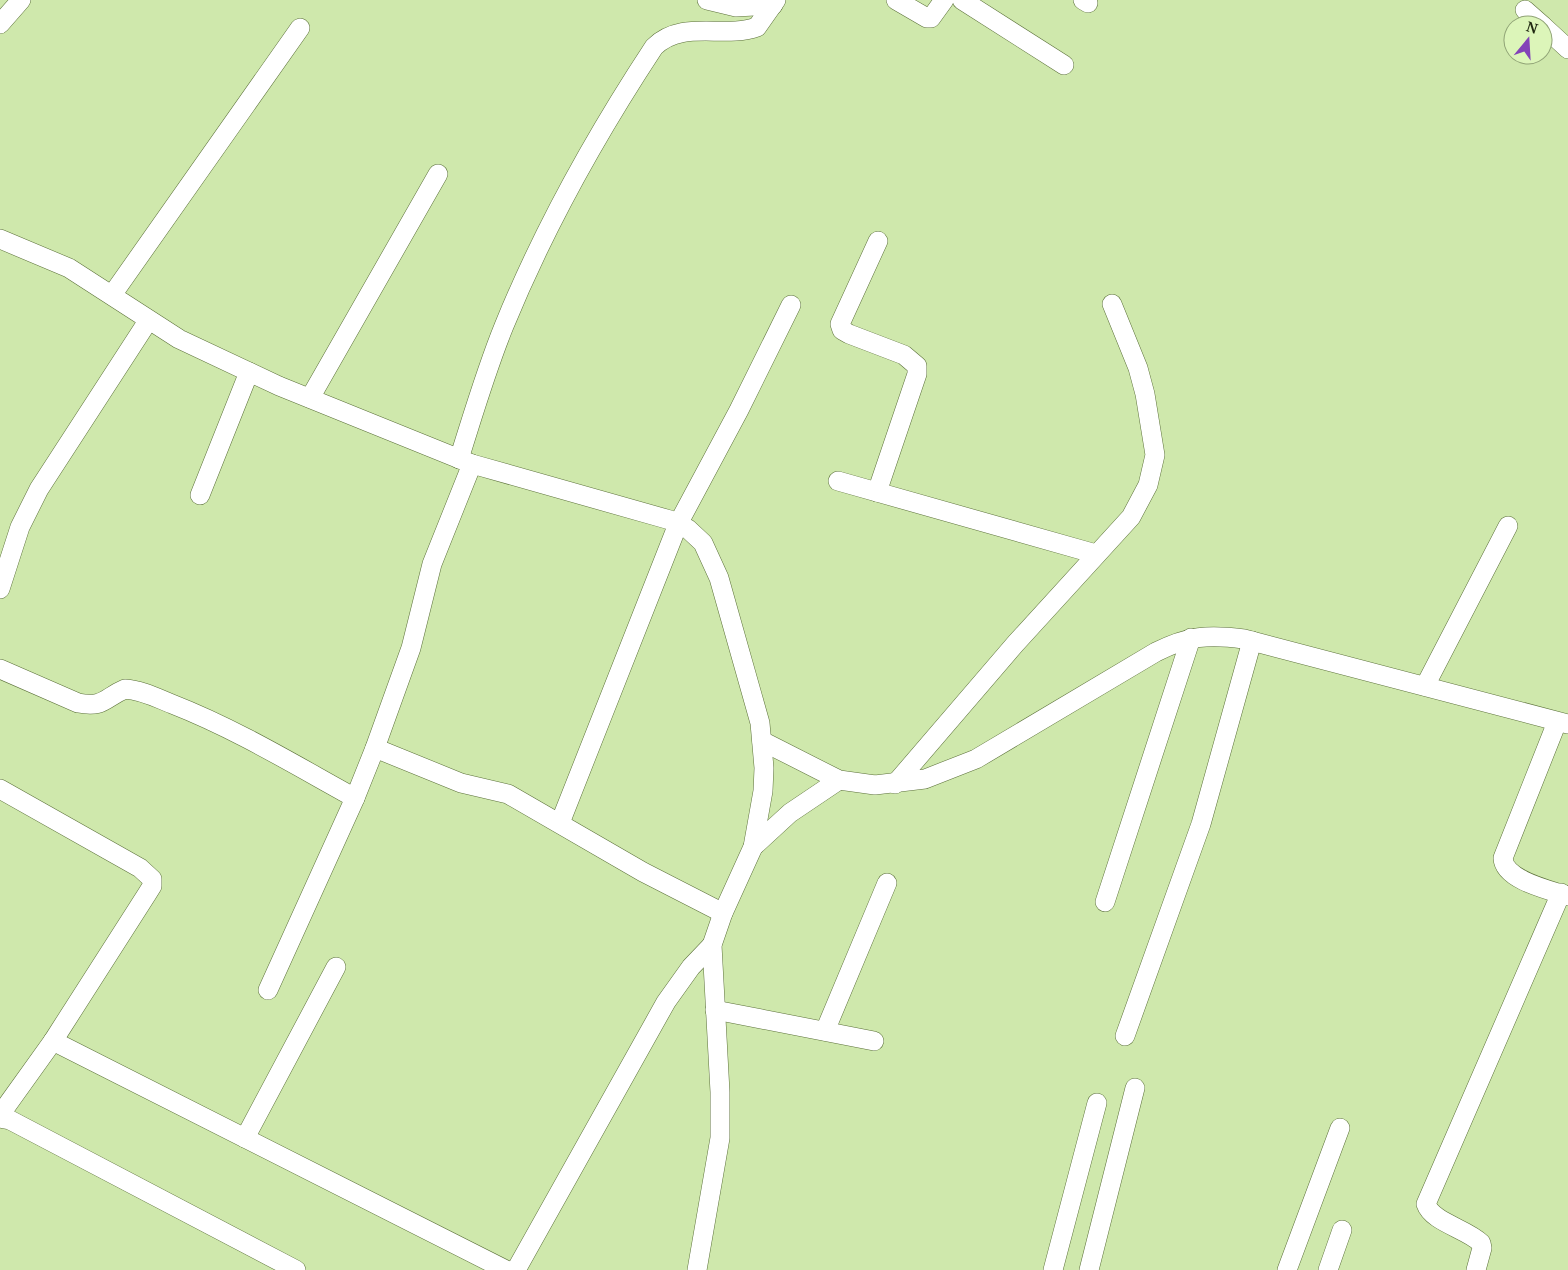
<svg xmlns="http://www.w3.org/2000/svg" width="1568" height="1270" font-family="'Noto Serif',serif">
	<rect width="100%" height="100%" fill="#cfe8ac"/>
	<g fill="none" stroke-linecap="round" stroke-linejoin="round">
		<defs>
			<g id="minor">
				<polyline points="707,0 736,7 773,5"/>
				<polyline points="896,0 927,18 931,18 944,0"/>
				<polyline points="962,0 1064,65"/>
				<polyline points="1083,0 1088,3"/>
				<polyline points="1525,10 1542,25"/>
				<polyline points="0,24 21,0"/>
				<polyline points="1543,26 1568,49"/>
				<polyline points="0,239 69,268 179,339 279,386 472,464 670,520 688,529 703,543 719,578 760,723 764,768 763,791 753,847 723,913 712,945 720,1092 720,1138 697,1270"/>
				<polyline points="112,295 300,28"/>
				<polyline points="310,398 438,174"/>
				<path d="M 459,459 C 473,415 486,370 504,326 C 544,228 596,135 654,47 C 682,19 723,39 757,27 L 776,0"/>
				<polyline points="838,481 1096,554"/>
				<polyline points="877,492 917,374 917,366 904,355 849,334 842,330 840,324 878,241"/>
				<polyline points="200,495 249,372"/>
				<polyline points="0,589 20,527 39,489 148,321"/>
				<path d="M 0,669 L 78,703 C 104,708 104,698 125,689 C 142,690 157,698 172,704 C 236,729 295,765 355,798"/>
				<polyline points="1425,686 1508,526"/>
				<path d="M 1557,722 L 1503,858 C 1504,880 1549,890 1568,896"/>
				<path d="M 762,741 L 839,780 L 875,785 L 925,779 L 976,759 L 1156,652 C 1188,636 1208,634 1244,639 L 1568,724"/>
				<polyline points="375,748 461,783 508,794 643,872 723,913"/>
				<polyline points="895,784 1016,643 1131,517 1148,485 1155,455 1145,394 1138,368 1112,304"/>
				<polyline points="0,789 140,868 152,879 152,886 147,894 53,1041"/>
				<polyline points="560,823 678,524 739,410 791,305"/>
				<polyline points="753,847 790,813 839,780"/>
				<polyline points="1105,902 1191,638"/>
				<polyline points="268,990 355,798 375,748 411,648 432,564 472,464"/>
				<polyline points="715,1010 874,1041"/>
				<polyline points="825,1031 887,883"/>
				<polyline points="1125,1036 1201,824 1252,641"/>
				<polyline points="0,1115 53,1041 506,1270"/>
				<polyline points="0,1118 10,1120 296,1270"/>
				<polyline points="245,1138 336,967"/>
				<polyline points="516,1270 666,1002 691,967 712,945"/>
				<polyline points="1053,1270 1097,1103"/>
				<polyline points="1089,1270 1135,1088"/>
				<polyline points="1287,1270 1340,1128"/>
				<polyline points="1328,1270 1342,1230"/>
				<path d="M 1476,1270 L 1482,1248 L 1481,1243 C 1467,1229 1432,1222 1426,1204 L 1561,893"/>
			</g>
		</defs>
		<use href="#minor" stroke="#5c713a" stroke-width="20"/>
		<use href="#minor" stroke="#fff" stroke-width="19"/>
	</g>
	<g transform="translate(1528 40) rotate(18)"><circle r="24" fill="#dcf5b9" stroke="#90a376"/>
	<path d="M0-4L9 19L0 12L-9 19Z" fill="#8343b8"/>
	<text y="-8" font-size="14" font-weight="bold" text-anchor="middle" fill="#1f2811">N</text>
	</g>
</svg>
